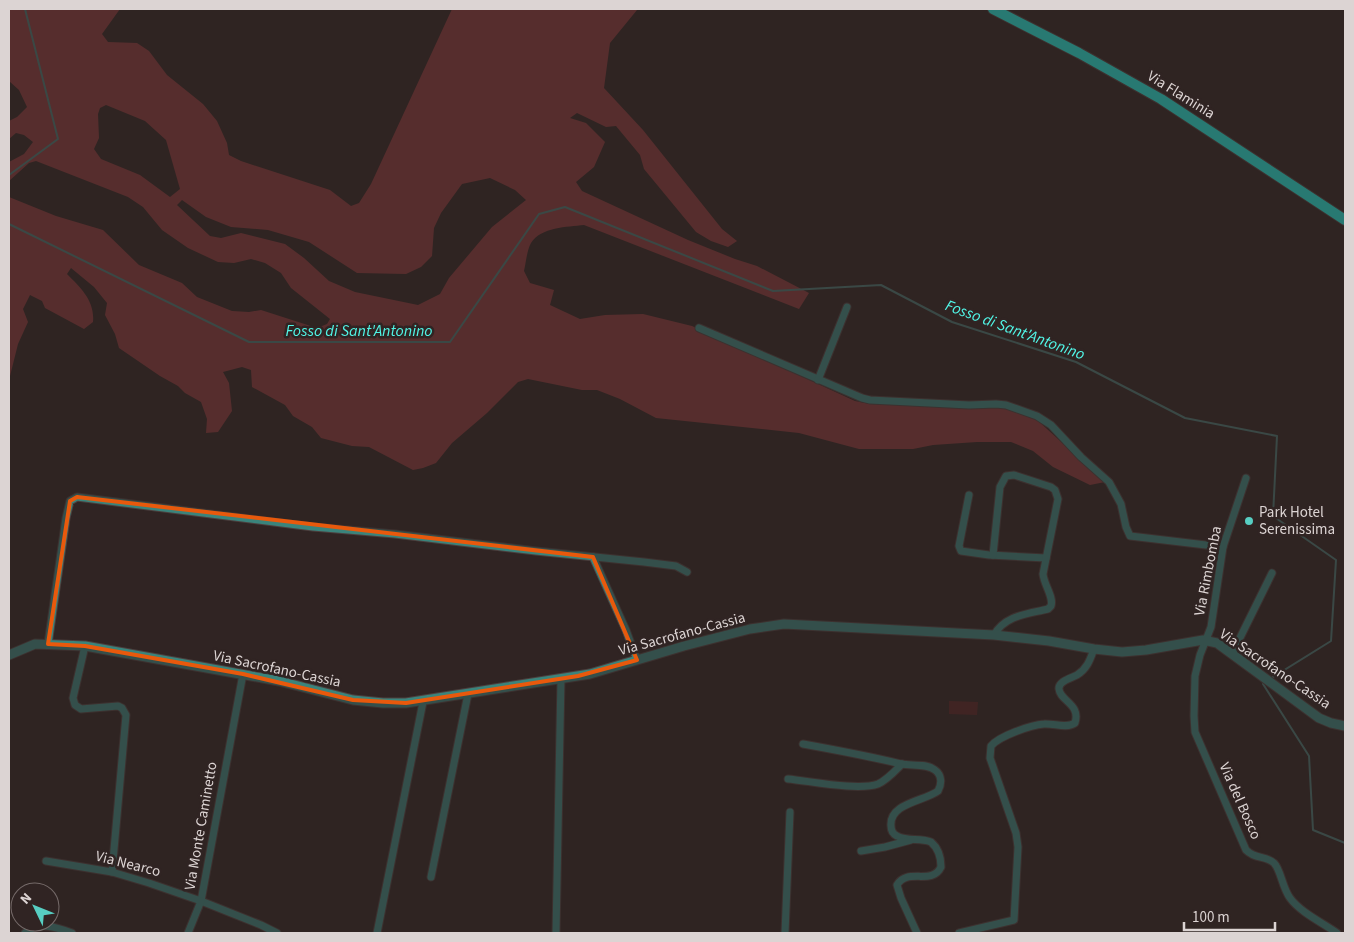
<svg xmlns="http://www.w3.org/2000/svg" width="1354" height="942" font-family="'Source Sans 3',sans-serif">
	<rect width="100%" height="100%" fill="#302423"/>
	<polygon fill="#562525" points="949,701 978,702 977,715 949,714"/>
	<path fill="#85393a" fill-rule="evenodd" d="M 9,9 L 120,9 L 102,34 L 108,42 L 137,43 L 149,51 L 167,75 L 203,104 L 217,121 L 227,143 L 229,155 L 241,161 L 330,190 L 351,206 L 359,203 L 371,184 L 452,9 L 641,9 L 637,10 L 610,43 L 604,88 L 643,130 L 722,229 L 737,241 L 728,247 L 711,241 L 696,232 L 644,169 L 640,155 L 616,126 L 606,127 L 577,113 L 570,118 L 586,123 L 605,142 L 594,167 L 576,182 L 582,191 L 688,240 L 735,259 L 757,266 L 809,293 L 799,309 L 584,225 C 567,227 541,227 531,243 C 527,250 526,262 524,271 L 530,283 L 554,290 L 550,305 L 580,319 L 605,315 L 643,314 L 692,326 L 855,401 L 870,404 L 1008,407 L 1035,418 L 1105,482 L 1090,485 L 1053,467 L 1033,451 L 1011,442 L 977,442 L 933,445 L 913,449 L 859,449 L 799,433 L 656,418 L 620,399 L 597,390 L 582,390 L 528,379 L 518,382 L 487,413 L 452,443 L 436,463 L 423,468 L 413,470 L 369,447 L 352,446 L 321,438 L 312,427 L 293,416 L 285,405 L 252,387 L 251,370 L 242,367 L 223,372 L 229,383 L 232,411 L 218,432 L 206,433 L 207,419 L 201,402 L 185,393 L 178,386 L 160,376 L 119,348 L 115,334 L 105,315 L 107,303 L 94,287 L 71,268 L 67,274 C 81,288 95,301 93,322 L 84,329 L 45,308 L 42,301 L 30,295 L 23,309 L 28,322 L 18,344 L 9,380 L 9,197 L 56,216 L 103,230 L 139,265 L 182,283 L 197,297 L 232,311 L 249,312 L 261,310 L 317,328 L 327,324 L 330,319 L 291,288 L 281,273 L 265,263 L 251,259 L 234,263 L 218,262 L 188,248 L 162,230 L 143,207 L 128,197 L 36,161 L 29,163 L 9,181 L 9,162 L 24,154 L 33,142 L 24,135 L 16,133 L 9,139 L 9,121 L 17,117 L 27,107 L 19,90 L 9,81 ZM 106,105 L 145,121 L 166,140 L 180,189 L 170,197 L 140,175 L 101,159 L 94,149 L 99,138 L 98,114 L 100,108 ZM 490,178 L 515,190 L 526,200 L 492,227 L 449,278 L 440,294 L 418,305 L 355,292 L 329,281 L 304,258 L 285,244 L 241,233 L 221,238 L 210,236 L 177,205 L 182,200 L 206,217 L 231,227 L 268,230 L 309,242 L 357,273 L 406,274 L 421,267 L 432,256 L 434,228 L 441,213 L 462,184 Z"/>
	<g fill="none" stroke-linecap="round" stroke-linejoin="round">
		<g stroke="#477470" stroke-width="2">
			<polyline points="9,175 58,139 25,9"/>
			<polyline points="9,224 249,342 450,342 539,214 565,207 773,291 881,285 952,322 1076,362 1185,418 1277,436 1273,516 1336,560 1331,641 1270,679"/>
			<polyline points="1264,682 1263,684 1309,756 1313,830 1345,843"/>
		</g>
		<defs>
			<g id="minor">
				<polyline points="699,328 862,398 870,400 969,405 996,404 1006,405 1037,416 1051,425 1081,457 1109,482 1121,504 1126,527 1130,536 1223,547"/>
				<polyline points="818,380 847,307"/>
				<path d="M 1246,478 L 1223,547 L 1211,627 L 1200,655 L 1195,676 L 1194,716 L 1195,732 L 1246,850 C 1256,860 1265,855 1274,863 C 1281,870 1282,887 1290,898 C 1300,912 1323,923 1337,933"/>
				<polyline points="969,495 959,546 961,551 989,555 1046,558"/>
				<path d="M 993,555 L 1000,487 L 1006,476 L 1014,475 L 1051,487 L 1055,490 L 1058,499 L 1043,574 C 1044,585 1054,597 1051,606 L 1048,609 C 1028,614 1005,615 994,635"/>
				<polyline points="593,557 626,630 637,660"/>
				<polyline points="48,644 66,518 70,501 77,497 313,527 395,534 536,551 644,562 676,566 687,572"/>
				<polyline points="85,646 73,698 75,705 81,709 118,706 122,708 126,715 112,872"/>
				<polyline points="1232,654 1272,573"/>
				<polyline points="243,674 201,901 261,925 277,933"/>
				<path d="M 803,744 C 836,750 869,756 901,764 C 912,766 926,763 935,770 C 942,775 942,784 938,791 C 925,801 889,803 891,826 C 891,831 893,834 897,836 C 908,842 920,837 931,842 C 938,848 941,857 941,867 C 932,886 907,867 897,885 L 901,898 L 917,933"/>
				<path d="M 788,779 C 810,781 858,791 878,784 C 887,780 895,771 902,764"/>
				<polyline points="861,851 885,847 911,840"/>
				<polyline points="46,861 112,872 149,883 201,901 188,933"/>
				<polyline points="431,877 468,694"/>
				<path d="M 25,933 C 39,921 56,927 72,933"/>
				<polyline points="377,933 423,702"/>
				<polyline points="556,933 561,679"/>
				<polyline points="785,933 790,812"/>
				<path d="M 959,933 L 1014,920 L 1018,847 L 1016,833 L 990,758 L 991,746 C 999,736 1031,725 1044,724 C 1054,723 1066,729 1075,723 C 1081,704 1060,701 1059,689 C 1058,681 1072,678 1077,675 C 1087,669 1090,660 1094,649"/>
			</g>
			<polyline id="tertiary" points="9,655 35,644 85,646 279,681 353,700 383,703 406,703 590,674 684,646 750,629 784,624 994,635 1049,641 1094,649 1122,652 1146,650 1203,640 1217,643 1319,718 1331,723 1345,726"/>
			<polyline id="primary" points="993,9 1079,53 1161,99 1345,220"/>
		</defs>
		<use href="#minor" stroke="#4c403f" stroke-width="9"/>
		<use href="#tertiary" stroke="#4c403f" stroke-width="11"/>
		<use href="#primary" stroke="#4c403f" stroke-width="12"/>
		<use href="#minor" stroke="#3a847c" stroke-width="7"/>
		<use href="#tertiary" stroke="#3a847c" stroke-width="9"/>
		<use href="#primary" stroke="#1fe1d2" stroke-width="10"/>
	</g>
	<path d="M0 0H1354V942H0ZM 77,497 L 593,557 L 637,660 L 578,676 L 406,703 L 353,700 L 243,674 L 85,646 L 48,644 L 70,501 Z" fill="#302423" fill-opacity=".55" fill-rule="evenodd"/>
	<path fill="none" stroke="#e8590c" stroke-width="4" stroke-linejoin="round" d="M 77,497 L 593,557 L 637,660 L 578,676 L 406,703 L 353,700 L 243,674 L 85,646 L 48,644 L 70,501 Z"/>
	<circle fill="#57cec2" stroke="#302423" stroke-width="2" cx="1249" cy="521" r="5"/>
	<g text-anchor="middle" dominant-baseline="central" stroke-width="5" stroke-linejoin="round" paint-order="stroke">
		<g font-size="15" fill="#dcd4d3" stroke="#302423">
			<text transform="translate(1181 95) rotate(32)">Via Flaminia</text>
			<text transform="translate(1208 571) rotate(-79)">Via Rimbomba</text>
			<text transform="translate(682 634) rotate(-15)">Via Sacrofano-Cassia</text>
			<text transform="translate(277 669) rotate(12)">Via Sacrofano-Cassia</text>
			<text transform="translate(1275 669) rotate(34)">Via Sacrofano-Cassia</text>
			<text transform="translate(1240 801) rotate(66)">Via del Bosco</text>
			<text transform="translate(201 826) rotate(-80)">Via Monte Caminetto</text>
			<text transform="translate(128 864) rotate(14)">Via Nearco</text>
		</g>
		<g font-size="15" fill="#dcd4d3" stroke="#302423" text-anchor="start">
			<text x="1259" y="512">Park Hotel<tspan x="1259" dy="17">Serenissima</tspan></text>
		</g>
		<g font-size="16" font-style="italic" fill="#51f5e6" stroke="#302423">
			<text transform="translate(1015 330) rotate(20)">Fosso di Sant'Antonino</text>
			<text x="359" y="331">Fosso di Sant'Antonino</text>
		</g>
	</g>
	<rect width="1354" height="942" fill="none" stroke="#dcd4d3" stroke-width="20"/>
	<g transform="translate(35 907) rotate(313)"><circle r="24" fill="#302423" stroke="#756a69"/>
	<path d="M0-4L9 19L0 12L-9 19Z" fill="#57cec2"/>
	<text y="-8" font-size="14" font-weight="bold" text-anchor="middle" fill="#dcd4d3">N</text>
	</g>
	<path d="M1184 922v8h91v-8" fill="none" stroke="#dcd4d3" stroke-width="2.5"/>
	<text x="1192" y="922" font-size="15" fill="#dcd4d3" stroke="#302423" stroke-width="4" paint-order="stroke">100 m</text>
</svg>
